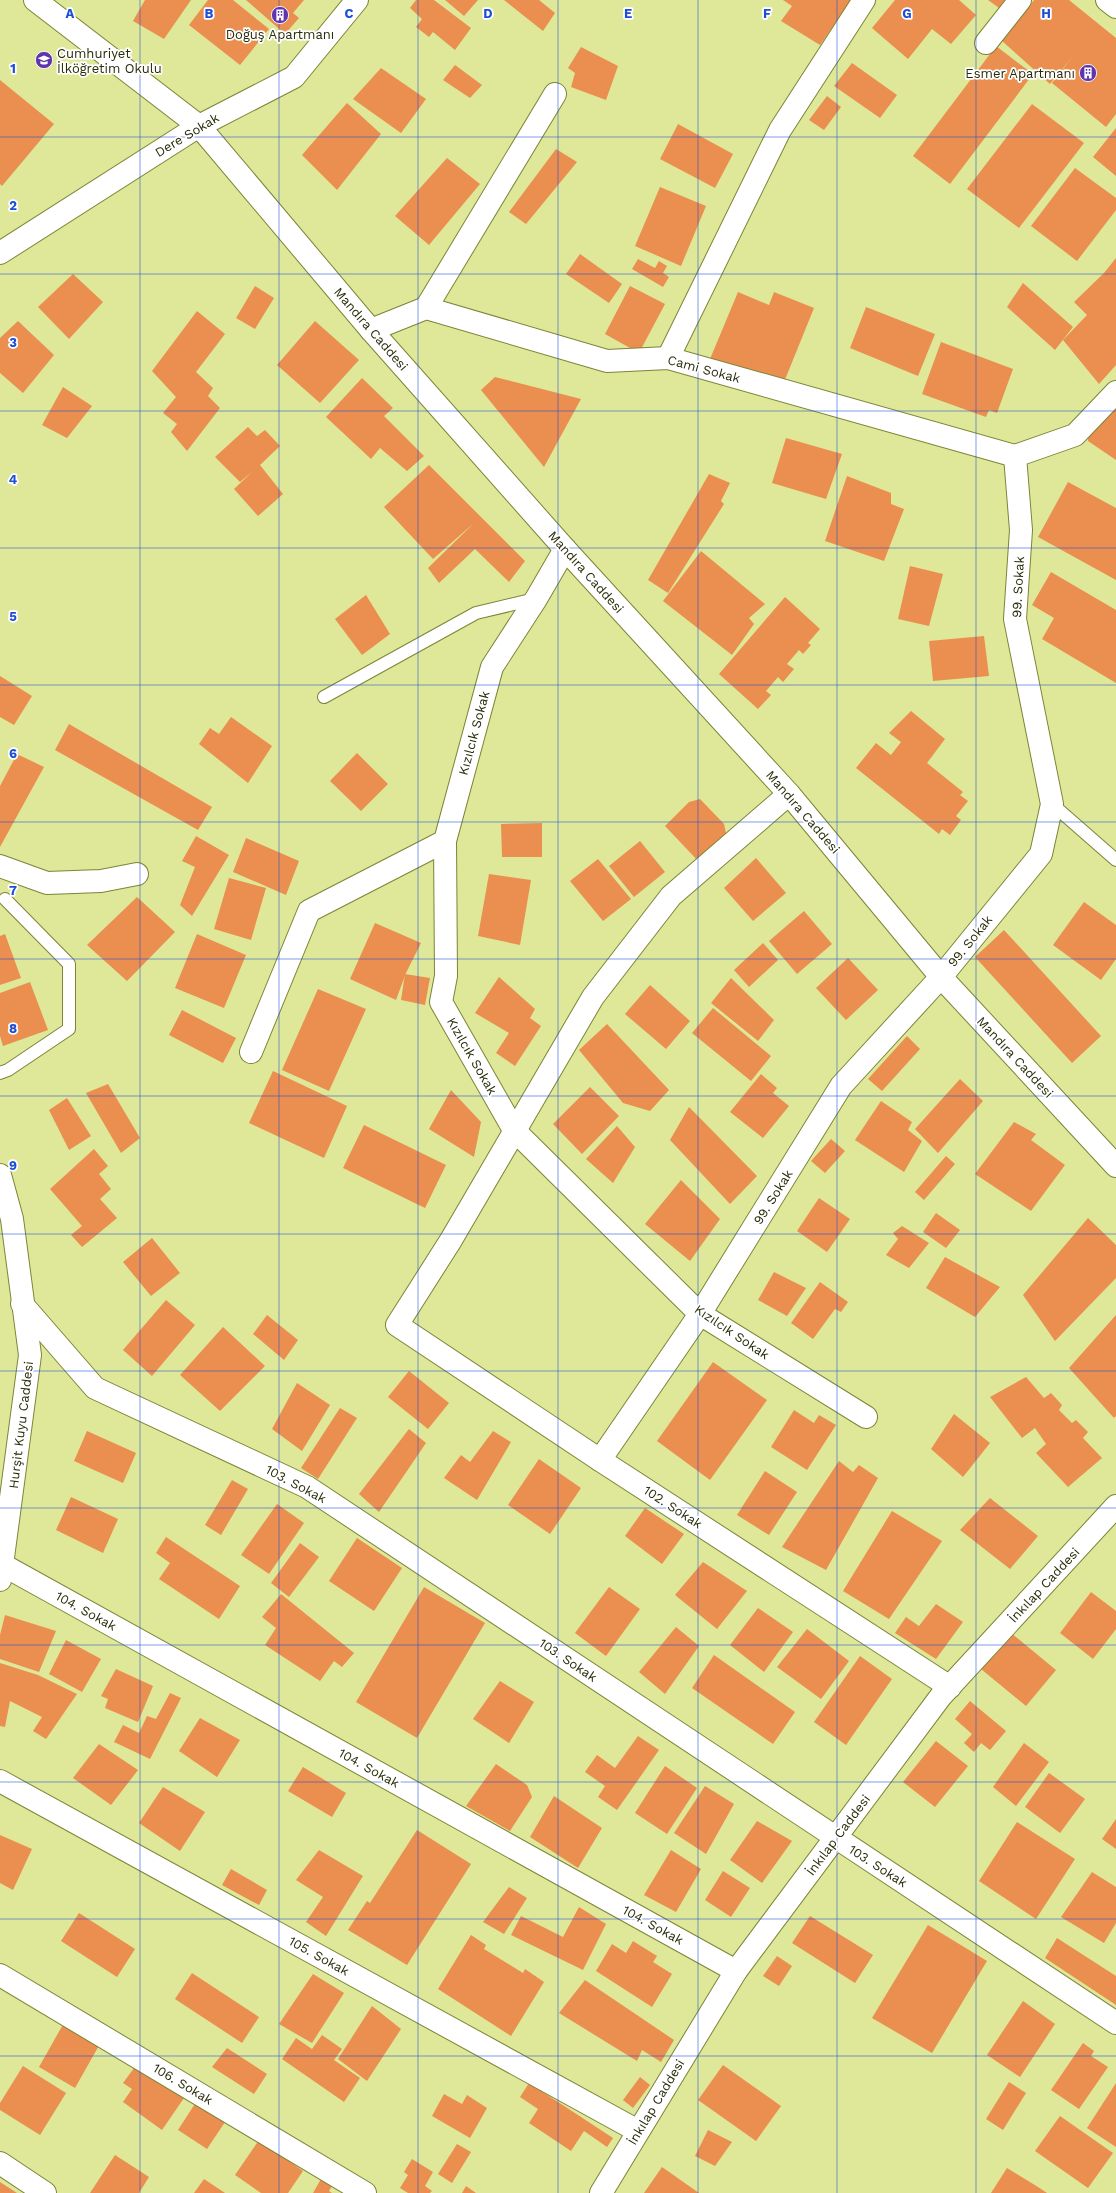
<svg xmlns="http://www.w3.org/2000/svg" width="1116" height="2193" font-family="'Work Sans',sans-serif">
	<rect width="100%" height="100%" fill="#dee898"/>
	<g fill="#ea8f4f">
		<polygon points="145,0 191,0 164,39 133,21"/>
		<polygon points="208,0 233,0 269,29 240,65 189,25"/>
		<polygon points="246,0 304,0 293,13 299,18 285,34"/>
		<polygon points="416,0 434,0 471,28 455,50 433,32 429,37 416,27 422,19 410,8"/>
		<polygon points="445,0 478,0 464,16"/>
		<polygon points="504,0 539,0 555,13 543,31"/>
		<polygon points="783,0 851,0 820,45 781,21 792,6"/>
		<polygon points="895,0 959,0 976,15 951,44 932,29 908,59 872,28"/>
		<polygon points="988,0 1005,0 999,8"/>
		<polygon points="1034,0 1069,0 1116,38 1116,114 1106,127 1052,83 1073,56 1050,84 1001,40"/>
		<polygon points="996,46 1033,74 950,184 913,156"/>
		<polygon points="581,47 618,66 606,100 571,87 575,73 568,68"/>
		<polygon points="852,63 897,95 880,118 834,86"/>
		<polygon points="455,65 482,85 470,98 443,80"/>
		<polygon points="381,68 426,99 401,133 353,99"/>
		<polygon points="0,80 54,124 2,186 0,184"/>
		<polygon points="827,96 841,107 824,130 809,120"/>
		<polygon points="347,103 381,134 337,190 302,155"/>
		<polygon points="1032,104 1084,143 1019,228 967,189"/>
		<polygon points="678,124 733,154 715,188 660,159"/>
		<polygon points="1116,128 1116,176 1093,157"/>
		<polygon points="556,149 577,162 526,224 509,212"/>
		<polygon points="447,158 480,184 429,245 395,216"/>
		<polygon points="1075,168 1116,198 1116,210 1077,261 1031,226"/>
		<polygon points="660,187 706,206 681,266 635,246"/>
		<polygon points="580,254 622,284 609,303 566,274"/>
		<polygon points="1116,258 1116,365 1099,384 1063,340 1087,315 1074,302 1104,273"/>
		<polygon points="638,259 655,268 659,261 667,266 663,273 669,277 663,287 632,269"/>
		<polygon points="73,274 103,302 69,339 38,307"/>
		<polygon points="1023,283 1073,327 1055,350 1007,307"/>
		<polygon points="255,286 274,298 255,329 236,318"/>
		<polygon points="630,286 665,304 639,353 605,334"/>
		<polygon points="738,292 769,305 774,292 814,308 780,392 710,359"/>
		<polygon points="866,307 935,334 918,376 850,348"/>
		<polygon points="197,311 225,334 196,372 213,388 208,396 220,408 187,451 171,432 177,424 163,413 176,397 152,371"/>
		<polygon points="18,321 54,355 23,393 0,373 0,338"/>
		<polygon points="315,321 359,360 320,403 277,365"/>
		<polygon points="941,342 1013,369 997,413 989,410 986,417 922,394"/>
		<polygon points="495,377 581,399 544,467 481,390"/>
		<polygon points="362,378 393,408 384,416 424,456 407,471 380,448 371,459 326,417"/>
		<polygon points="63,387 92,406 67,438 42,425"/>
		<polygon points="1116,398 1116,460 1088,441 1087,430"/>
		<polygon points="248,427 257,436 265,430 280,446 260,465 283,494 258,516 234,489 253,471 240,482 215,457"/>
		<polygon points="786,438 842,454 826,499 772,483"/>
		<polygon points="429,465 525,561 509,582 475,549 439,583 428,568 474,523 433,559 384,507"/>
		<polygon points="709,474 730,483 721,501 724,504 668,593 648,580"/>
		<polygon points="847,476 891,493 891,504 904,509 884,561 825,541"/>
		<polygon points="1068,482 1116,508 1116,580 1038,537"/>
		<polygon points="701,551 765,604 749,618 754,624 732,655 663,601"/>
		<polygon points="910,566 943,574 929,626 898,619"/>
		<polygon points="1051,572 1116,610 1116,683 1042,639 1054,618 1032,605"/>
		<polygon points="366,595 390,634 362,655 335,619"/>
		<polygon points="785,597 820,629 808,643 811,645 803,654 799,650 787,664 794,669 783,682 778,677 766,691 771,695 758,709 719,674"/>
		<polygon points="984,636 989,676 933,681 929,641"/>
		<polygon points="0,676 32,696 14,725 0,717"/>
		<polygon points="911,711 945,739 927,763 963,792 960,795 968,801 956,816 961,820 950,835 942,829 939,834 856,768 876,743 891,755 901,742 889,733"/>
		<polygon points="231,717 272,746 248,783 199,744 210,728 219,734"/>
		<polygon points="69,724 212,807 198,830 55,750"/>
		<polygon points="357,753 388,784 361,811 330,781"/>
		<polygon points="17,754 44,767 0,847 0,786"/>
		<polygon points="700,799 724,824 727,838 700,863 665,826 689,802"/>
		<polygon points="542,823 542,857 502,857 501,824"/>
		<polygon points="196,836 229,855 192,916 180,905 195,867 182,861"/>
		<polygon points="246,838 299,861 286,895 233,872"/>
		<polygon points="640,841 665,872 634,897 609,866"/>
		<polygon points="756,858 786,893 753,921 724,888"/>
		<polygon points="598,859 631,899 603,921 570,881"/>
		<polygon points="489,874 531,880 520,945 478,936"/>
		<polygon points="229,878 266,888 251,940 214,929"/>
		<polygon points="137,897 175,932 127,981 87,945"/>
		<polygon points="1084,902 1116,925 1116,959 1101,980 1053,945"/>
		<polygon points="804,911 832,944 797,974 769,941"/>
		<polygon points="375,923 421,943 406,973 396,1000 350,979"/>
		<polygon points="1004,930 1101,1036 1072,1063 975,957"/>
		<polygon points="5,934 21,978 0,985 0,936"/>
		<polygon points="197,934 246,955 224,1008 175,988"/>
		<polygon points="763,943 778,960 749,987 734,970"/>
		<polygon points="848,958 878,990 846,1020 816,988"/>
		<polygon points="405,974 430,978 425,1005 401,1000"/>
		<polygon points="499,977 535,1009 530,1018 541,1026 515,1066 496,1053 509,1033 475,1013"/>
		<polygon points="731,978 774,1020 758,1041 711,1003"/>
		<polygon points="30,982 48,1030 3,1046 0,1036 0,993"/>
		<polygon points="650,985 690,1021 666,1049 625,1014"/>
		<polygon points="318,989 366,1009 329,1091 282,1070"/>
		<polygon points="713,1008 771,1056 751,1081 692,1033"/>
		<polygon points="182,1010 236,1038 223,1063 169,1035"/>
		<polygon points="607,1024 669,1090 650,1111 623,1103 579,1050"/>
		<polygon points="907,1036 920,1049 882,1091 868,1079"/>
		<polygon points="273,1071 347,1106 324,1158 249,1123"/>
		<polygon points="761,1074 777,1088 773,1093 789,1106 763,1138 730,1112"/>
		<polygon points="960,1079 983,1101 938,1153 915,1129"/>
		<polygon points="108,1084 140,1138 121,1153 86,1093"/>
		<polygon points="590,1087 619,1116 582,1154 553,1124"/>
		<polygon points="451,1090 481,1122 474,1157 429,1129"/>
		<polygon points="67,1098 91,1136 69,1150 49,1110"/>
		<polygon points="881,1101 912,1122 908,1130 922,1141 904,1172 855,1140"/>
		<polygon points="689,1107 757,1176 730,1204 670,1140"/>
		<polygon points="1014,1122 1036,1134 1031,1140 1065,1165 1031,1211 975,1174"/>
		<polygon points="364,1125 446,1165 425,1208 343,1168"/>
		<polygon points="617,1126 635,1147 613,1183 586,1159"/>
		<polygon points="831,1139 845,1151 825,1173 811,1161"/>
		<polygon points="94,1149 108,1166 99,1174 111,1189 100,1199 117,1218 82,1247 71,1235 82,1226 50,1189"/>
		<polygon points="946,1156 955,1164 924,1200 915,1192"/>
		<polygon points="681,1180 720,1219 690,1261 645,1224"/>
		<polygon points="819,1198 850,1219 827,1252 797,1231"/>
		<polygon points="936,1213 960,1230 946,1248 923,1232"/>
		<polygon points="1088,1218 1116,1245 1116,1278 1055,1341 1023,1295"/>
		<polygon points="902,1226 929,1243 909,1268 886,1255 898,1239 893,1233"/>
		<polygon points="152,1238 180,1273 151,1296 123,1262"/>
		<polygon points="945,1257 1000,1287 975,1317 926,1288"/>
		<polygon points="774,1272 806,1288 787,1316 758,1300"/>
		<polygon points="820,1282 848,1302 841,1312 835,1309 813,1339 791,1323"/>
		<polygon points="166,1300 195,1325 152,1376 123,1350"/>
		<polygon points="267,1315 298,1340 284,1360 253,1334"/>
		<polygon points="1116,1315 1116,1416 1114,1418 1069,1368"/>
		<polygon points="223,1327 265,1366 220,1411 180,1375"/>
		<polygon points="713,1362 767,1400 710,1480 657,1441"/>
		<polygon points="409,1371 449,1403 428,1429 388,1397"/>
		<polygon points="1026,1377 1044,1398 1051,1393 1062,1405 1059,1410 1072,1423 1076,1420 1088,1432 1083,1438 1102,1458 1068,1487 1036,1453 1046,1444 1035,1428 1022,1438 990,1397"/>
		<polygon points="297,1383 330,1405 302,1451 272,1429"/>
		<polygon points="340,1408 357,1418 318,1479 301,1468"/>
		<polygon points="794,1410 814,1423 819,1415 836,1425 807,1470 771,1447"/>
		<polygon points="954,1414 990,1443 963,1477 931,1449"/>
		<polygon points="409,1429 426,1443 379,1512 359,1494"/>
		<polygon points="87,1431 136,1453 123,1483 74,1461"/>
		<polygon points="493,1431 511,1442 477,1500 444,1478 461,1455 470,1462"/>
		<polygon points="539,1459 581,1488 550,1534 508,1505"/>
		<polygon points="839,1461 853,1472 859,1465 878,1478 826,1570 782,1547"/>
		<polygon points="765,1471 797,1492 769,1535 737,1515"/>
		<polygon points="232,1480 248,1489 221,1535 205,1525"/>
		<polygon points="71,1497 118,1519 103,1553 56,1530"/>
		<polygon points="990,1498 1038,1536 1010,1569 960,1530"/>
		<polygon points="277,1504 304,1523 269,1574 241,1555"/>
		<polygon points="645,1508 684,1534 662,1564 625,1536"/>
		<polygon points="892,1511 942,1541 889,1619 843,1591"/>
		<polygon points="166,1537 240,1586 219,1619 159,1579 170,1563 156,1553"/>
		<polygon points="357,1538 402,1568 374,1611 329,1581"/>
		<polygon points="300,1543 319,1557 289,1597 271,1583"/>
		<polygon points="703,1562 747,1591 717,1629 675,1595"/>
		<polygon points="424,1587 485,1623 417,1738 356,1702"/>
		<polygon points="609,1587 640,1609 606,1656 575,1633"/>
		<polygon points="1091,1592 1116,1611 1116,1629 1093,1659 1060,1633"/>
		<polygon points="281,1594 354,1653 342,1667 334,1661 320,1681 265,1645 276,1628 262,1617"/>
		<polygon points="936,1604 963,1622 936,1659 895,1633 906,1617 919,1626"/>
		<polygon points="758,1608 793,1632 764,1672 730,1645"/>
		<polygon points="5,1615 56,1631 39,1672 0,1659 0,1635"/>
		<polygon points="676,1627 699,1646 665,1694 639,1672"/>
		<polygon points="807,1629 849,1661 821,1699 777,1667"/>
		<polygon points="1011,1633 1056,1670 1026,1706 981,1669"/>
		<polygon points="66,1640 101,1659 82,1692 49,1674"/>
		<polygon points="714,1655 795,1712 773,1744 692,1688"/>
		<polygon points="860,1656 892,1679 846,1745 814,1722"/>
		<polygon points="0,1663 38,1675 77,1694 46,1739 33,1731 42,1717 10,1701 5,1727 0,1726"/>
		<polygon points="116,1669 153,1686 138,1722 105,1708 108,1699 101,1696"/>
		<polygon points="500,1681 534,1702 509,1743 473,1719"/>
		<polygon points="170,1693 181,1698 150,1759 114,1742 123,1725 139,1733 147,1716 156,1719"/>
		<polygon points="970,1701 1006,1731 990,1750 981,1743 974,1752 964,1743 972,1734 955,1719"/>
		<polygon points="200,1718 240,1740 217,1777 179,1751"/>
		<polygon points="638,1736 659,1750 617,1810 598,1797 605,1786 585,1772 597,1755 615,1768"/>
		<polygon points="936,1741 968,1766 935,1807 903,1782"/>
		<polygon points="1024,1743 1049,1762 1016,1806 993,1787"/>
		<polygon points="99,1744 138,1770 111,1805 73,1778"/>
		<polygon points="496,1764 527,1785 532,1797 510,1831 466,1806"/>
		<polygon points="665,1766 697,1788 667,1834 635,1813"/>
		<polygon points="303,1767 346,1793 332,1817 288,1791"/>
		<polygon points="1049,1773 1085,1799 1060,1833 1025,1807"/>
		<polygon points="705,1786 734,1804 706,1854 674,1833"/>
		<polygon points="163,1787 205,1812 180,1851 139,1823"/>
		<polygon points="554,1796 602,1828 578,1868 530,1837"/>
		<polygon points="1116,1819 1116,1849 1102,1839"/>
		<polygon points="757,1821 792,1841 762,1883 730,1860"/>
		<polygon points="1017,1822 1075,1859 1036,1919 979,1881"/>
		<polygon points="417,1830 471,1864 407,1965 348,1930 367,1901 370,1903"/>
		<polygon points="0,1835 32,1849 13,1890 0,1883"/>
		<polygon points="319,1850 363,1876 326,1936 306,1922 323,1897 296,1880"/>
		<polygon points="671,1850 701,1869 676,1912 644,1895"/>
		<polygon points="231,1869 267,1890 259,1905 222,1885"/>
		<polygon points="723,1871 750,1888 731,1917 705,1900"/>
		<polygon points="1092,1872 1116,1887 1116,1923 1104,1943 1061,1917"/>
		<polygon points="509,1887 527,1898 504,1934 483,1922"/>
		<polygon points="579,1907 606,1924 583,1970 511,1935 521,1916 563,1937"/>
		<polygon points="79,1913 135,1949 117,1977 61,1941"/>
		<polygon points="810,1916 873,1955 855,1983 792,1943"/>
		<polygon points="928,1925 987,1961 932,2053 872,2018"/>
		<polygon points="471,1935 486,1945 484,1949 523,1973 525,1969 544,1982 511,2036 438,1989"/>
		<polygon points="1057,1938 1116,1976 1116,2005 1045,1958"/>
		<polygon points="633,1941 657,1956 653,1962 672,1974 652,2007 596,1971 612,1944 626,1953"/>
		<polygon points="777,1956 792,1966 779,1986 763,1976"/>
		<polygon points="192,1973 259,2017 242,2043 175,1999"/>
		<polygon points="313,1974 344,1993 312,2043 279,2024"/>
		<polygon points="585,1980 674,2040 661,2062 642,2050 637,2061 559,2013"/>
		<polygon points="1023,2001 1055,2024 1020,2077 987,2055"/>
		<polygon points="372,2006 401,2029 367,2081 338,2059"/>
		<polygon points="65,2021 101,2042 75,2088 39,2067"/>
		<polygon points="322,2035 342,2049 334,2060 360,2078 344,2102 282,2059 296,2038 312,2049"/>
		<polygon points="1083,2043 1094,2051 1091,2056 1108,2067 1079,2109 1051,2090"/>
		<polygon points="227,2048 267,2074 254,2094 212,2067"/>
		<polygon points="137,2064 184,2098 162,2130 123,2102 132,2089 123,2083"/>
		<polygon points="723,2065 781,2106 756,2141 698,2100"/>
		<polygon points="23,2066 66,2093 40,2135 0,2110 0,2103"/>
		<polygon points="640,2077 650,2085 633,2108 623,2100"/>
		<polygon points="1009,2082 1026,2093 1003,2130 986,2119"/>
		<polygon points="529,2083 613,2138 607,2147 584,2131 571,2151 529,2123 538,2109 520,2097"/>
		<polygon points="1116,2083 1116,2147 1087,2128"/>
		<polygon points="444,2094 462,2104 467,2095 487,2108 470,2138 432,2116"/>
		<polygon points="200,2096 229,2116 207,2149 178,2130"/>
		<polygon points="1060,2116 1113,2153 1088,2188 1035,2151"/>
		<polygon points="708,2130 732,2142 715,2166 695,2156"/>
		<polygon points="259,2140 303,2171 288,2193 261,2193 235,2175"/>
		<polygon points="457,2144 471,2152 452,2183 438,2174"/>
		<polygon points="115,2155 149,2177 139,2193 90,2193"/>
		<polygon points="412,2159 433,2172 425,2186 432,2191 430,2193 408,2193 400,2188 408,2175 404,2172"/>
		<polygon points="662,2167 699,2193 644,2193"/>
		<polygon points="1007,2168 1038,2187 1047,2193 991,2193"/>
		<polygon points="204,2179 225,2193 194,2193"/>
		<polygon points="321,2179 332,2186 329,2191 332,2193 313,2193"/>
		<polygon points="0,2182 17,2193 0,2193"/>
		<polygon points="466,2186 476,2193 462,2193"/>
	</g>
	<g fill="none" stroke-linecap="round" stroke-linejoin="round">
		<defs>
			<g id="service">
				<polyline points="324,697 476,613 535,599"/>
				<polyline points="1052,804 1116,860"/>
				<polyline points="0,1073 8,1070 69,1029 69,964 5,899"/>
			</g>
			<g id="minor">
				<polyline points="986,43 1020,0"/>
				<polyline points="0,253 199,126 294,77 357,0"/>
				<polyline points="426,308 555,94"/>
				<polyline points="371,330 426,308 607,361 668,358 1015,456"/>
				<polyline points="668,358 780,130 864,0"/>
				<polyline points="565,549 536,599 492,667 445,841 446,976 441,1002 514,1130 700,1314 866,1417"/>
				<polyline points="789,794 671,896 593,997 451,1240 397,1325 600,1460 950,1687"/>
				<polyline points="0,866 47,883 101,881 137,874"/>
				<polyline points="251,1052 309,911 445,841"/>
				<polyline points="22,1304 95,1388 307,1487 1116,2023"/>
				<polyline points="600,1460 700,1314 841,1086 941,977 1041,854 1052,804 1015,619 1021,530 1015,456 1075,435 1116,392"/>
				<polyline points="3,1565 736,1971"/>
				<polyline points="0,1781 638,2131"/>
				<polyline points="0,1975 365,2193"/>
				<polyline points="0,2163 45,2193"/>
			</g>
			<g id="tertiary">
				<polyline points="35,0 199,126 371,330 565,549 789,794 941,977 1116,1166"/>
				<polyline points="1107,0 1116,7"/>
				<polyline points="0,1175 12,1219 30,1355 0,1580"/>
				<polyline points="601,2193 736,1971 941,1696 1116,1506"/>
			</g>
		</defs>
		<use href="#service" stroke="#7d8437" stroke-width="14"/>
		<use href="#minor" stroke="#7d8437" stroke-width="24"/>
		<use href="#tertiary" stroke="#7d8437" stroke-width="24"/>
		<use href="#service" stroke="#fff" stroke-width="12"/>
		<use href="#minor" stroke="#fff" stroke-width="22"/>
		<use href="#tertiary" stroke="#fff" stroke-width="22"/>
	</g>
	<path fill="none" stroke="#1d4ed8" stroke-width="1" stroke-opacity="0.55" d="M 140,0 L 140,2193M 279,0 L 279,2193M 418,0 L 418,2193M 558,0 L 558,2193M 698,0 L 698,2193M 837,0 L 837,2193M 976,0 L 976,2193M 0,137 L 1116,137M 0,274 L 1116,274M 0,411 L 1116,411M 0,548 L 1116,548M 0,685 L 1116,685M 0,822 L 1116,822M 0,959 L 1116,959M 0,1096 L 1116,1096M 0,1234 L 1116,1234M 0,1371 L 1116,1371M 0,1508 L 1116,1508M 0,1645 L 1116,1645M 0,1782 L 1116,1782M 0,1919 L 1116,1919M 0,2056 L 1116,2056"/>
	<defs>
		<symbol id="building-disc" viewBox="-11 -11 22 22"><circle r="9.5" fill="#5f35ad" stroke="#fff"/><path d="M-4-6H4V6H1V3H-1V6H-4ZM-2.5-4.3h1.7v1.8h-1.7ZM.8-4.3h1.7v1.8H.8ZM-2.5-1h1.7V.8h-1.7ZM.8-1h1.7V.8H.8Z" fill="#fff"/></symbol>
		<symbol id="school-disc" viewBox="-11 -11 22 22"><circle r="9.5" fill="#5f35ad" stroke="#fff"/><path d="M0-5L7-2L0 1L-7-2ZM-4 1L0 2.5L4 1V4Q0 6-4 4Z" fill="#fff"/></symbol>
	</defs>
	<g fill-rule="evenodd">
		<use href="#building-disc" x="270" y="5" width="20" height="20"/>
		<use href="#school-disc" x="34" y="50" width="20" height="20"/>
		<use href="#building-disc" x="1078" y="63" width="20" height="20"/>
	</g>
	<g text-anchor="middle" dominant-baseline="central" stroke-width="3.5" stroke-linejoin="round" paint-order="stroke">
		<g font-size="13" fill="#292c0b" stroke="#fff">
			<text x="280" y="34">Doğuş Apartmanı</text>
			<text x="57" y="53" text-anchor="start">Cumhuriyet<tspan x="57" dy="15">İlköğretim Okulu</tspan></text>
			<text x="1075" y="73" text-anchor="end">Esmer Apartmanı</text>
		</g>
		<g font-size="13" fill="#292c0b" stroke="#fff">
			<text transform="translate(187 135) rotate(-31)">Dere Sokak</text>
			<text transform="translate(371 329) rotate(49)">Mandıra Caddesi</text>
			<text transform="translate(704 369) rotate(15)">Cami Sokak</text>
			<text transform="translate(586 572) rotate(48)">Mandıra Caddesi</text>
			<text transform="translate(1018 587) rotate(-87)">99. Sokak</text>
			<text transform="translate(474 733) rotate(-75)">Kızılcık Sokak</text>
			<text transform="translate(803 812) rotate(49)">Mandıra Caddesi</text>
			<text transform="translate(970 941) rotate(-51)">99. Sokak</text>
			<text transform="translate(472 1056) rotate(60)">Kızılcık Sokak</text>
			<text transform="translate(1015 1057) rotate(47)">Mandıra Caddesi</text>
			<text transform="translate(773 1197) rotate(-58)">99. Sokak</text>
			<text transform="translate(732 1332) rotate(34)">Kızılcık Sokak</text>
			<text transform="translate(21 1425) rotate(-83)">Hurşit Kuyu Caddesi</text>
			<text transform="translate(296 1484) rotate(28)">103. Sokak</text>
			<text transform="translate(673 1507) rotate(33)">102. Sokak</text>
			<text transform="translate(1044 1585) rotate(-47)">İnkılap Caddesi</text>
			<text transform="translate(86 1611) rotate(29)">104. Sokak</text>
			<text transform="translate(568 1660) rotate(34)">103. Sokak</text>
			<text transform="translate(369 1768) rotate(29)">104. Sokak</text>
			<text transform="translate(838 1835) rotate(-53)">İnkılap Caddesi</text>
			<text transform="translate(878 1866) rotate(33)">103. Sokak</text>
			<text transform="translate(653 1925) rotate(29)">104. Sokak</text>
			<text transform="translate(319 1956) rotate(29)">105. Sokak</text>
			<text transform="translate(183 2084) rotate(31)">106. Sokak</text>
			<text transform="translate(656 2102) rotate(-59)">İnkılap Caddesi</text>
		</g>
	</g>
	<g font-size="13" text-anchor="middle" font-weight="bold" fill="#1d4ed8" stroke="#fff" stroke-width="3.5" stroke-linejoin="round" paint-order="stroke">
		<text x="70" y="18">A</text>
		<text x="209" y="18">B</text>
		<text x="349" y="18">C</text>
		<text x="488" y="18">D</text>
		<text x="628" y="18">E</text>
		<text x="767" y="18">F</text>
		<text x="907" y="18">G</text>
		<text x="1046" y="18">H</text>
		<text x="13" y="73">1</text>
		<text x="13" y="210">2</text>
		<text x="13" y="347">3</text>
		<text x="13" y="484">4</text>
		<text x="13" y="621">5</text>
		<text x="13" y="758">6</text>
		<text x="13" y="895">7</text>
		<text x="13" y="1033">8</text>
		<text x="13" y="1170">9</text>
	</g>
</svg>
